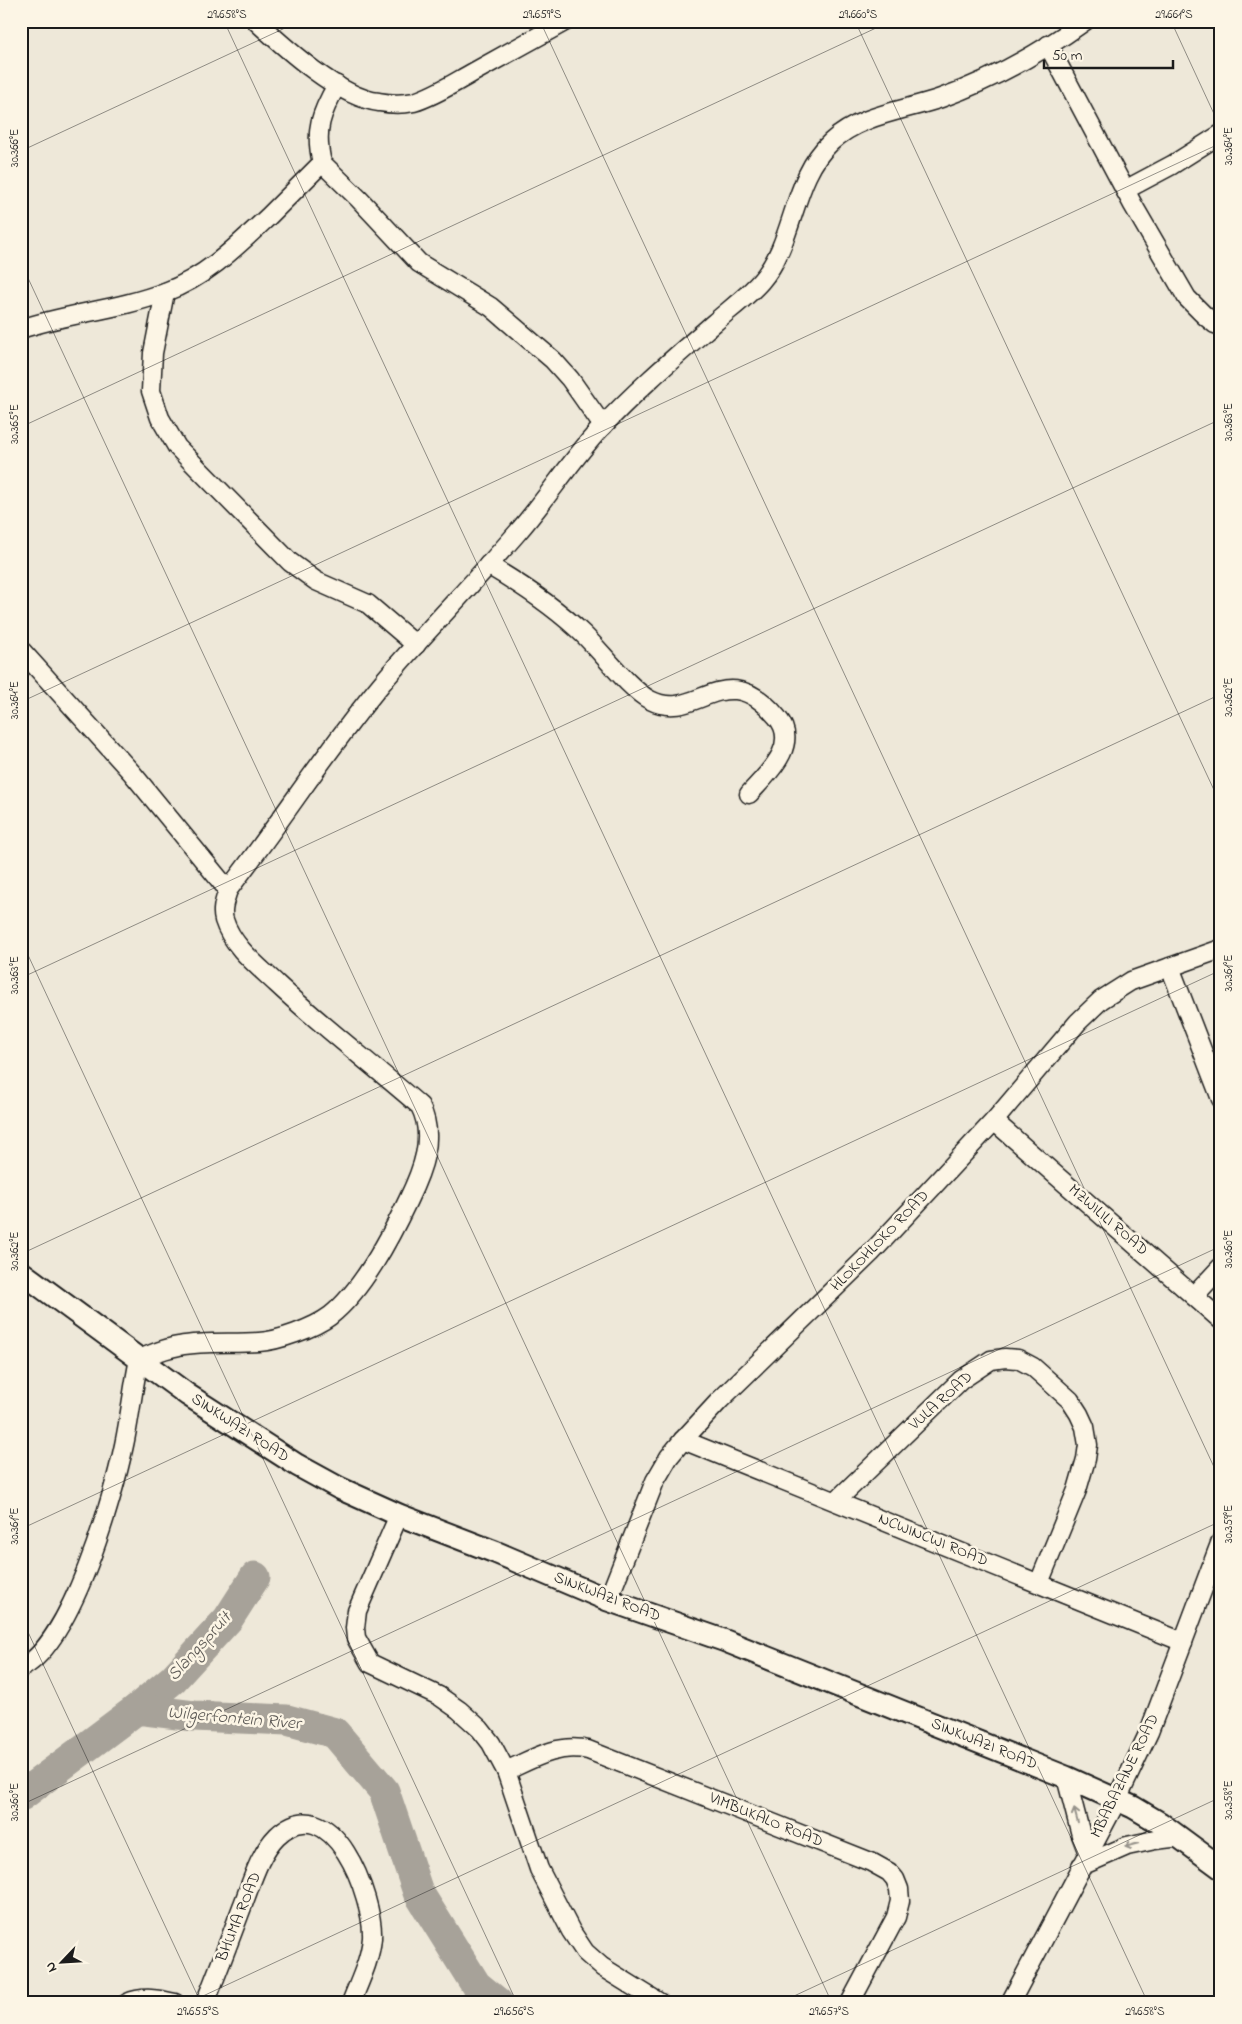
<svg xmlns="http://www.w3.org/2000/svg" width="1242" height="2024" font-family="'Indie Flower',sans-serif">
	<rect width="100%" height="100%" fill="#eee8d9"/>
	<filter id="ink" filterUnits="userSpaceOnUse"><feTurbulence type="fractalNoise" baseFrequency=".02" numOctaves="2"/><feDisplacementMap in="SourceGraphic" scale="10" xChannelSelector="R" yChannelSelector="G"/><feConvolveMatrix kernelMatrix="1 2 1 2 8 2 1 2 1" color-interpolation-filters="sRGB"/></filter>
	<g filter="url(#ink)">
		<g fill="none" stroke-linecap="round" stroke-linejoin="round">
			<g stroke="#a7a299" stroke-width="31">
				<polyline points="137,1709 173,1679 228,1619 255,1577"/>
				<polyline points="21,1796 137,1709 194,1716 287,1720 335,1733 384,1791 418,1892 476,1985 498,2003"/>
			</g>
			<defs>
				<g id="minor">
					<path d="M 256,21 C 285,48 340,98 379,102 C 390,104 404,104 414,102 C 434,96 454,83 472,73 C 503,56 535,38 566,21"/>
					<polyline points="1048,45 1133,205 1187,298 1204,315 1215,324 1221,326"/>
					<polyline points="322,163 359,199 419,263 491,307 553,360 570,379 603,426"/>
					<polyline points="1125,190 1172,165 1221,134"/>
					<polyline points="165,292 153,353 151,391 160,418 177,447 290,562 316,581 368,604 416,645"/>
					<path d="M 21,329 C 68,313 118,310 165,292 C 206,277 236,247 268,217 C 286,199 304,181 322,163 C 314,130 321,113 337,85"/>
					<path d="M 488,565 C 522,585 554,606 583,634 C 602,652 629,689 650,700 C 697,724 724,654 777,717 C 801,745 767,774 749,794"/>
					<polyline points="21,650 132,773 228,890"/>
					<polyline points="1170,967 1221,1099"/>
					<polyline points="994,1121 1221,1320"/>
					<polyline points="1194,1296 1221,1267"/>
					<polyline points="683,1440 1183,1642"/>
					<polyline points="836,1501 961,1380 991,1360 1005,1358 1018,1359 1033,1367 1070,1400 1079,1414 1085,1427 1088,1445 1086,1459 1077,1490 1039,1583"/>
					<polyline points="399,1515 357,1611 355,1628 356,1638 370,1663 439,1696 459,1710 480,1729 491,1743 506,1771 539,1869 571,1931 585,1952 602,1967 660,2003"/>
					<polyline points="608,1600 655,1481 669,1457 683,1440 720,1400 871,1253 994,1121 1078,1022 1101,1000 1131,981 1221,949"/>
					<path d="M 21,1668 C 71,1645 113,1498 124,1445 C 130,1417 133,1388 139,1359 C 152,1354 165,1348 179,1346 C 205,1341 232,1344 259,1342 C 278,1341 314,1328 330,1316 C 363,1290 390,1238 408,1200 C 422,1171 436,1137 420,1106 C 373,1065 323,1027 277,984 C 258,966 232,946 224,920 C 221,909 225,900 228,890 C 281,822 327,749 382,683 C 425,632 473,584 517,533 C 546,500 569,463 599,430 C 634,392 675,357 714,323 C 730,309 748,296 761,281 C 796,241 791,179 831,142 C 861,114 904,111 941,98 C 991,80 1042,52 1085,21"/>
					<path d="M 506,1771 C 532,1759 558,1743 588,1750 L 871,1862 L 889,1872 L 895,1879 L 899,1889 L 900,1901 L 896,1917 L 850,2003"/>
					<polyline points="1066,1777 1081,1835 1088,1853"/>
					<polyline points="1081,1866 1127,1846 1155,1840 1180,1837"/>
					<path d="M 127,2003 C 143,1996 159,1999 175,2003"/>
					<path d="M 205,2003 C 218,1971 230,1939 242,1907 C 251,1884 259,1854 277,1836 C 332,1784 374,1898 372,1938 C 370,1961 359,1982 351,2003"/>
					<polyline points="1010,2003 1117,1800 1149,1732 1221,1541"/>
				</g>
				<polyline id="tertiary" points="21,1272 188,1395 297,1465 339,1488 399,1515 495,1552 608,1600 723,1640 1066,1777 1133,1807 1160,1823 1221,1868"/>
			</defs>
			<use href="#minor" stroke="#1c1c1c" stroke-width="21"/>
			<use href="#tertiary" stroke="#1c1c1c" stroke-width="25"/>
			<use href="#minor" stroke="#fcf5e5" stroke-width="18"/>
			<use href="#tertiary" stroke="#fcf5e5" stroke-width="21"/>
		</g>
		<defs><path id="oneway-shaft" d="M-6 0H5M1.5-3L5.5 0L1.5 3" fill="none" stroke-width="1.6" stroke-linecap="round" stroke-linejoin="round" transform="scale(1.25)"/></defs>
		<g stroke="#97938b">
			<use href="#oneway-shaft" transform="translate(1076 1816) rotate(-105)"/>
			<use href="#oneway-shaft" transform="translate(1132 1845) rotate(165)"/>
		</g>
	</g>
	<path fill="none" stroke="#1c1c1c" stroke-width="1" stroke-opacity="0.45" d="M 224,21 L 1148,2003M 540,21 L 1221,1482M 855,21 L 1221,805M 1171,21 L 1221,129M 21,151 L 300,21M 21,263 L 832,2003M 21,427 L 891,21M 21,702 L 1221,143M 21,940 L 517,2003M 21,978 L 1221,419M 21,1254 L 1221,694M 21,1529 L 1221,970M 21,1617 L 201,2003M 21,1805 L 1221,1246M 188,2003 L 1221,1521M 779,2003 L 1221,1797"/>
	<g text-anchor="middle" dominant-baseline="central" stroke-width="5" stroke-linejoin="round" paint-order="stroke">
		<g font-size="16" fill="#1c1c1c" stroke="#fcf5e5">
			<text transform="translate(1108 1220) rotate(41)">MZWILILI ROAD</text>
			<text transform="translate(880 1241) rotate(-46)">HLOKOHLOKO ROAD</text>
			<text transform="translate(941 1401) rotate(-42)">VULA ROAD</text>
			<text transform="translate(240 1428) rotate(33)">SINKWAZI ROAD</text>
			<text transform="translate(933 1540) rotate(22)">NCWINCWI ROAD</text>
			<text transform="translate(607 1597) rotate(21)">SINKWAZI ROAD</text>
			<text transform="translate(984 1744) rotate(22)">SINKWAZI ROAD</text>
			<text transform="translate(1125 1776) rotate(-64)">MBABAZANE ROAD</text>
			<text transform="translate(766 1820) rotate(22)">VIMBUKALO ROAD</text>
			<text transform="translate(239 1917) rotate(-68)">BHUMA ROAD</text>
		</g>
		<g font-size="18" font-style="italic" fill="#5b5854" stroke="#fcf5e5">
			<text transform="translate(200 1647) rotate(-48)">Slangspruit</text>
			<text transform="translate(234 1719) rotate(5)">Wilgerfontein River</text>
		</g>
	</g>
	<rect width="1242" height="2024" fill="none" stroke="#fcf5e5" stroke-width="55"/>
	<g transform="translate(62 1962) rotate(245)" stroke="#fcf5e5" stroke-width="4" paint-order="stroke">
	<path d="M0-4L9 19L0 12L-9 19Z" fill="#1c1c1c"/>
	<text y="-8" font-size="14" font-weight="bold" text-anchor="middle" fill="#1c1c1c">N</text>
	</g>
	<path d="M1044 60v8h129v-8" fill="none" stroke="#1c1c1c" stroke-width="2.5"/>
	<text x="1052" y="60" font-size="15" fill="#1c1c1c" stroke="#fcf5e5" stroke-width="4" paint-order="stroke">50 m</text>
	<rect x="28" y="28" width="1186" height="1968" fill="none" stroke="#1c1c1c" stroke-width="2"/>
	<g font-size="12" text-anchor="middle" fill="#1c1c1c">
		<text x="227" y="18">29.658°S</text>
		<text x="542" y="18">29.659°S</text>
		<text x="858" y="18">29.660°S</text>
		<text x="1174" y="18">29.661°S</text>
		<text transform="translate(1228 146) rotate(-90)" y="4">30.364°E</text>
		<text transform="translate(14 148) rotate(-90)" y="4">30.366°E</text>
		<text transform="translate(1228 422) rotate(-90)" y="4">30.363°E</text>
		<text transform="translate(14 424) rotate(-90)" y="4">30.365°E</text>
		<text transform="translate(1228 697) rotate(-90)" y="4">30.362°E</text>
		<text transform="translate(14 700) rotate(-90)" y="4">30.364°E</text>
		<text transform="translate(1228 973) rotate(-90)" y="4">30.361°E</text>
		<text transform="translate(14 975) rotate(-90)" y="4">30.363°E</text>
		<text transform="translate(1228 1249) rotate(-90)" y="4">30.360°E</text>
		<text transform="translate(14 1251) rotate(-90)" y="4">30.362°E</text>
		<text transform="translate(1228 1524) rotate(-90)" y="4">30.359°E</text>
		<text transform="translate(14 1526) rotate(-90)" y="4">30.361°E</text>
		<text transform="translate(1228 1800) rotate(-90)" y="4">30.358°E</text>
		<text transform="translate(14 1802) rotate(-90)" y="4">30.360°E</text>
		<text x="198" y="2015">29.655°S</text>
		<text x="514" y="2015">29.656°S</text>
		<text x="829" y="2015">29.657°S</text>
		<text x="1145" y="2015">29.658°S</text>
	</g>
</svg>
